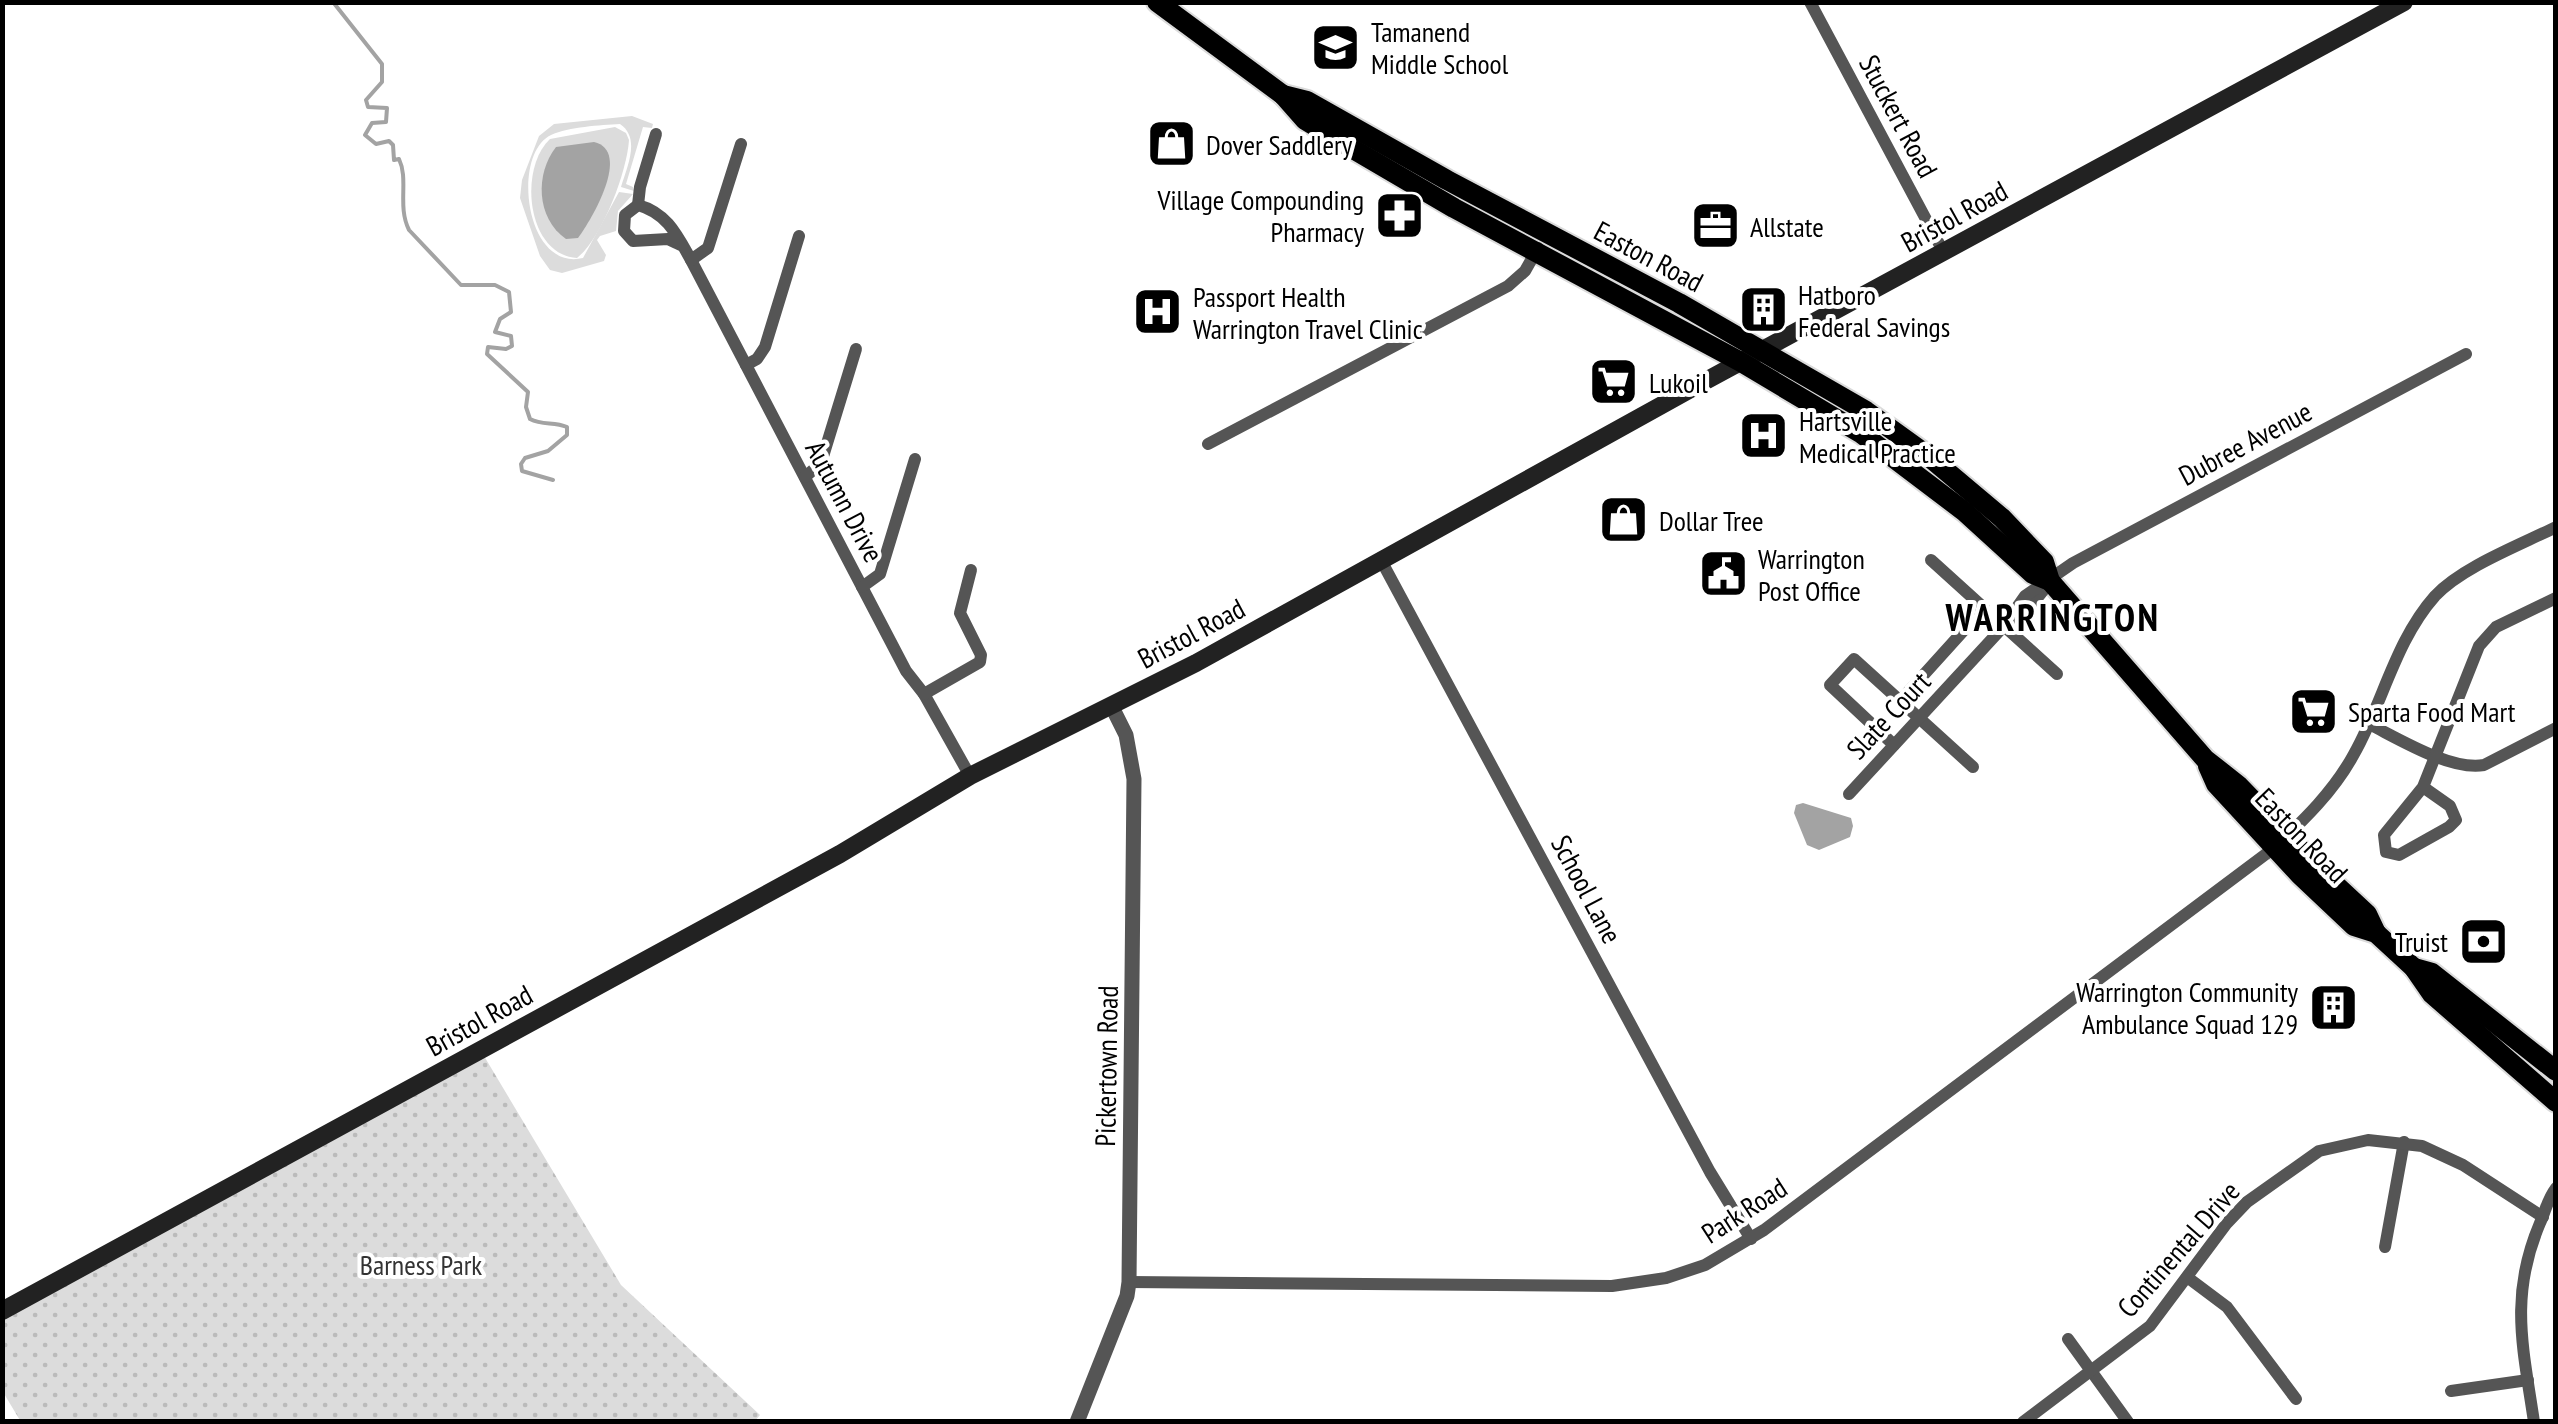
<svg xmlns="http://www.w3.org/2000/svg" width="2558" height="1424" font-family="'PT Sans Narrow',sans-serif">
	<defs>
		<pattern id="park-dots" width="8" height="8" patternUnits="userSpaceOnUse" patternTransform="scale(2.5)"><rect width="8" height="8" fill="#dcdcdc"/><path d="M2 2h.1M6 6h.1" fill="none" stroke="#bbb" stroke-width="1.8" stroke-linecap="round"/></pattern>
	</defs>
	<rect width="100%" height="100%" fill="#fff"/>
	<g fill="#dcdcdc">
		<path d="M 632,116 L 653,124 L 652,128 L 643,127 L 626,184 L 633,187 L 634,191 L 621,187 C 627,167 641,138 620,124 C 600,125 569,127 551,135 C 511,154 525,272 583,258 L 619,192 L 633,194 L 618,211 L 616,231 L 600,236 L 597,240 L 606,255 L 604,261 L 562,273 L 550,270 L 540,256 L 520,198 L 522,180 L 539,136 L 554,124 Z"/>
		<path d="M 615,127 L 626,133 L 629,140 C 627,172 602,238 577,258 C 527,255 518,169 550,139 Z"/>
	</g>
	<polygon fill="url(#park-dots)" points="481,1051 621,1285 760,1415 754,1422 21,1422 3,1392 3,1311"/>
	<g fill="#a3a3a3">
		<path d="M 594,142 C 632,151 592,219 578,238 L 566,239 C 536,218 535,174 556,147 Z"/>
		<polygon points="1803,803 1851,818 1853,826 1850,837 1819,850 1807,845 1794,813 1796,805"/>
	</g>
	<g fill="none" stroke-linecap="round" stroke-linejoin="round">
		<path stroke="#a3a3a3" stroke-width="4" d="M 333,2 L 382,64 L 382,82 L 366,100 L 368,107 L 387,108 L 386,122 L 372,123 L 365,135 L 376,144 L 389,141 L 393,145 L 394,160 L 399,159 C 409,180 397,206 409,230 L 461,285 L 495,285 L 509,292 L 511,312 L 500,319 L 495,332 L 511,336 L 512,346 L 506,349 L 488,347 L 487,354 L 528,392 L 526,407 L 530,419 C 543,426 554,421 567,427 L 567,435 L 548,451 L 525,458 L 521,464 L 522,471 L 553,480"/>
		<defs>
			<g id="trunk">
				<polyline points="1157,2 1283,95 1305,120 1353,149 1454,208 1741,362 1862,434 1965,512 2033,574 2050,581"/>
				<polyline points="1283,95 1307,101 1447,180 1679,303 1866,411 1927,455 2002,518 2044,562 2050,581 2205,759 2238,785 2325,875 2367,914 2376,933"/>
				<polyline points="2208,766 2216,784 2300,875 2354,926 2376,933 2414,968 2432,994 2556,1102"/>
				<polyline points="2414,968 2432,973 2556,1071"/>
			</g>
		</defs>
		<use href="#trunk" stroke="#dbdbdb" stroke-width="24"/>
		<g stroke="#555" stroke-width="12">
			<polyline points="1810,2 1944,253"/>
			<polyline points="638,205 640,187 656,134"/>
			<path d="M 683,246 L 668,239 L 633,241 L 624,231 L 625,215 L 638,205 C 667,213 677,235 691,260 L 906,671 L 924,694 L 970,776"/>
			<polyline points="691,260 708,248 741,144"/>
			<polyline points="746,365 757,359 765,347 799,236"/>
			<polyline points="1208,444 1508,286 1525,271 1538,248"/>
			<polyline points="805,477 821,463 856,349"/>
			<polyline points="1382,562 1710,1172 1751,1239"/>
			<polyline points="862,587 880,574 915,459"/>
			<polyline points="2004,626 2057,674"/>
			<polyline points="2004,626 2018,622 2046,587"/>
			<polyline points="924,694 980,662 981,655 960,613 971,570"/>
			<polyline points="1900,701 1984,608 1931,560"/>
			<path d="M 2369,724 C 2399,739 2451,771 2484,765 L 2556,728"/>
			<polyline points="1894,745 1830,685 1854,659 1973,767"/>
			<polyline points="2423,787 2450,806 2456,820 2449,827 2399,855 2386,852 2384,835 2423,787 2479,646 2496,627 2556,598"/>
			<polyline points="1849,794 2004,626 2025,596 2073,563 2466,354"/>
			<polyline points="2385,1247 2404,1142"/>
			<polyline points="2187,1277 2227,1307 2296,1399"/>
			<path d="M 1129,1282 L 1612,1286 L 1666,1278 L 1705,1265 L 1764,1230 L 2274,848 C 2304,820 2334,791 2354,754 C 2383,703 2395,641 2435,596 C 2462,567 2520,545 2556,527"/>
			<polyline points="2068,1339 2128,1422"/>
			<polyline points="2451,1391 2528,1380"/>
			<polyline points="2023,1422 2150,1326 2227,1223 2247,1202 2319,1151 2368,1140 2422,1146 2463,1165 2543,1217"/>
			<path d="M 2534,1422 C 2523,1347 2509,1296 2540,1223 C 2546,1210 2547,1200 2556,1188"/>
		</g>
		<polyline stroke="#555" stroke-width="15" points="1077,1422 1127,1296 1129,1282 1134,779 1126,735 1111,705"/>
		<polyline stroke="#222" stroke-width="18" points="2,1311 840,854 970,776 1196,663 1698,385 2404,2"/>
		<use href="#trunk" stroke="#000" stroke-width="20"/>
	</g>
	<defs>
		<symbol id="school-square" viewBox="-11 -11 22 22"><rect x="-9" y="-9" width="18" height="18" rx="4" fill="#000" stroke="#fff"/><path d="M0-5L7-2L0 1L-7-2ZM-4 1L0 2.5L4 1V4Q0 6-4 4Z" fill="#fff"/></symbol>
		<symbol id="shop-square" viewBox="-11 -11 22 22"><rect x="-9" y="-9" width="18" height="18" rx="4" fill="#000" stroke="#fff"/><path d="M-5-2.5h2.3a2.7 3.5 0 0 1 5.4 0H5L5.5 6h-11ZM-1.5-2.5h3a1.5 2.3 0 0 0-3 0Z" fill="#fff"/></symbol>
		<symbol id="pharmacy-square" viewBox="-11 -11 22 22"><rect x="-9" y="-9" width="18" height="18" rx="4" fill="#000" stroke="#fff"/><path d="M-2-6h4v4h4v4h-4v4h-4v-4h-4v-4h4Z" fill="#fff"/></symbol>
		<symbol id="office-square" viewBox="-11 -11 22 22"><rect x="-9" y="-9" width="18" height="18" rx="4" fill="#000" stroke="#fff"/><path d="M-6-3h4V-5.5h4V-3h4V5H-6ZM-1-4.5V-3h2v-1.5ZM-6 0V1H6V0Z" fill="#fff"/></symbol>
		<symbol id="building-square" viewBox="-11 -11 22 22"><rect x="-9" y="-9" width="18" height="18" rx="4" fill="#000" stroke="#fff"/><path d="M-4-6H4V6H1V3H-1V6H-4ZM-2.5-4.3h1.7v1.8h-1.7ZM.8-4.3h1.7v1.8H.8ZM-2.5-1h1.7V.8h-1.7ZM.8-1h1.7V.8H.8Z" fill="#fff"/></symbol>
		<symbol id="hospital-square" viewBox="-11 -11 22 22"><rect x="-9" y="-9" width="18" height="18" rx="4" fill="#000" stroke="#fff"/><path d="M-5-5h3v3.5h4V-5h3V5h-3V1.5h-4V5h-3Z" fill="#fff"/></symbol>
		<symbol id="supermarket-square" viewBox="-11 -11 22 22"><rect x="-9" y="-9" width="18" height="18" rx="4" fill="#000" stroke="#fff"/><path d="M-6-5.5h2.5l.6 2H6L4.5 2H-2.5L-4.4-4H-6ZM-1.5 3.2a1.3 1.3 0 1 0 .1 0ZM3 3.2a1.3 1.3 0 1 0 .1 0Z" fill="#fff"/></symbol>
		<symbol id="civic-square" viewBox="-11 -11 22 22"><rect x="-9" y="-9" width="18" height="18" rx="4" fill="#000" stroke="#fff"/><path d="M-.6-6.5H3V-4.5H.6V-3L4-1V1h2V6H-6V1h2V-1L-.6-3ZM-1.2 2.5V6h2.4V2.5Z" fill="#fff"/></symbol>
		<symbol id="bank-square" viewBox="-11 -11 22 22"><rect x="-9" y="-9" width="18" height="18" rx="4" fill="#000" stroke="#fff"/><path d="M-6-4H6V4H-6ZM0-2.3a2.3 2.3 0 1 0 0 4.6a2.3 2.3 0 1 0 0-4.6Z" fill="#fff"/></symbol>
	</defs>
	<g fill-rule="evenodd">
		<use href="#school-square" x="1308" y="20" width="55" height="55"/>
		<use href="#shop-square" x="1144" y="116" width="55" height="55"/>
		<use href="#pharmacy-square" x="1372" y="188" width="55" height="55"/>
		<use href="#office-square" x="1688" y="198" width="55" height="55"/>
		<use href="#building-square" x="1736" y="282" width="55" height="55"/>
		<use href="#hospital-square" x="1130" y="284" width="55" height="55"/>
		<use href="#supermarket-square" x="1586" y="354" width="55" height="55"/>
		<use href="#hospital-square" x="1736" y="408" width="55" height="55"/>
		<use href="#shop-square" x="1596" y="492" width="55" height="55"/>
		<use href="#civic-square" x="1696" y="546" width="55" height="55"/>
		<use href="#supermarket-square" x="2286" y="684" width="55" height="55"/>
		<use href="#bank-square" x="2456" y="914" width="55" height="55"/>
		<use href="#building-square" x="2306" y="980" width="55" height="55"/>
	</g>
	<g text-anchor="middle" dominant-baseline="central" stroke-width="8" stroke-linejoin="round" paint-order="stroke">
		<g font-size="28" fill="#000" stroke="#fff" text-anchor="start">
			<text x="1371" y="31">Tamanend<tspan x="1371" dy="32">Middle School</tspan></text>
			<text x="1206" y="144">Dover Saddlery</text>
			<text x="1364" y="199" text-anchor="end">Village Compounding<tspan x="1364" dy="32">Pharmacy</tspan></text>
			<text x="1750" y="226">Allstate</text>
			<text x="1798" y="294">Hatboro<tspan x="1798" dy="32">Federal Savings</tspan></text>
			<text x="1193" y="296">Passport Health<tspan x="1193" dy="32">Warrington Travel Clinic</tspan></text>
			<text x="1649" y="382">Lukoil</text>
			<text x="1799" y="420">Hartsville<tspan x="1799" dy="32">Medical Practice</tspan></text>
			<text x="1659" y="520">Dollar Tree</text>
			<text x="1758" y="558">Warrington<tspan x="1758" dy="32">Post Office</tspan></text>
			<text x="2348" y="711">Sparta Food Mart</text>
			<text x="2448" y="941" text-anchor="end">Truist</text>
			<text x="2298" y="991" text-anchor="end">Warrington Community<tspan x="2298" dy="32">Ambulance Squad 129</tspan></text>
		</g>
		<g font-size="28" fill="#000" stroke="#fff">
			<text transform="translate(1899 116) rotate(62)">Stuckert Road</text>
			<text transform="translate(1954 216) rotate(-29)">Bristol Road</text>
			<text transform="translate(1649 256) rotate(28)">Easton Road</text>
			<text transform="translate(2245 443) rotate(-28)">Dubree Avenue</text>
			<text transform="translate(845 501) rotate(62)">Autumn Drive</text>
			<text transform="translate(1191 633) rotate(-28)">Bristol Road</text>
			<text transform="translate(1888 715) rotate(-47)">Slate Court</text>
			<text transform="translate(2302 835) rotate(46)">Easton Road</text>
			<text transform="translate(1587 889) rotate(62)">School Lane</text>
			<text transform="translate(479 1020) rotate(-29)">Bristol Road</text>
			<text transform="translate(1106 1066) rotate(-89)">Pickertown Road</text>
			<text transform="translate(1744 1210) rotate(-33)">Park Road</text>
			<text transform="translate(2178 1249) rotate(-49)">Continental Drive</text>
		</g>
		<g font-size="28" fill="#333" stroke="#fff">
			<text x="421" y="1264">Barness Park</text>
		</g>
		<g font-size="38" font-weight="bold" letter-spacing="2.5" fill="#000" stroke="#fff">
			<text x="2053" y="616">WARRINGTON</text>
		</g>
	</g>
	<rect width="2558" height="1424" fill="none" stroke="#000000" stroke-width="10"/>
</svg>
